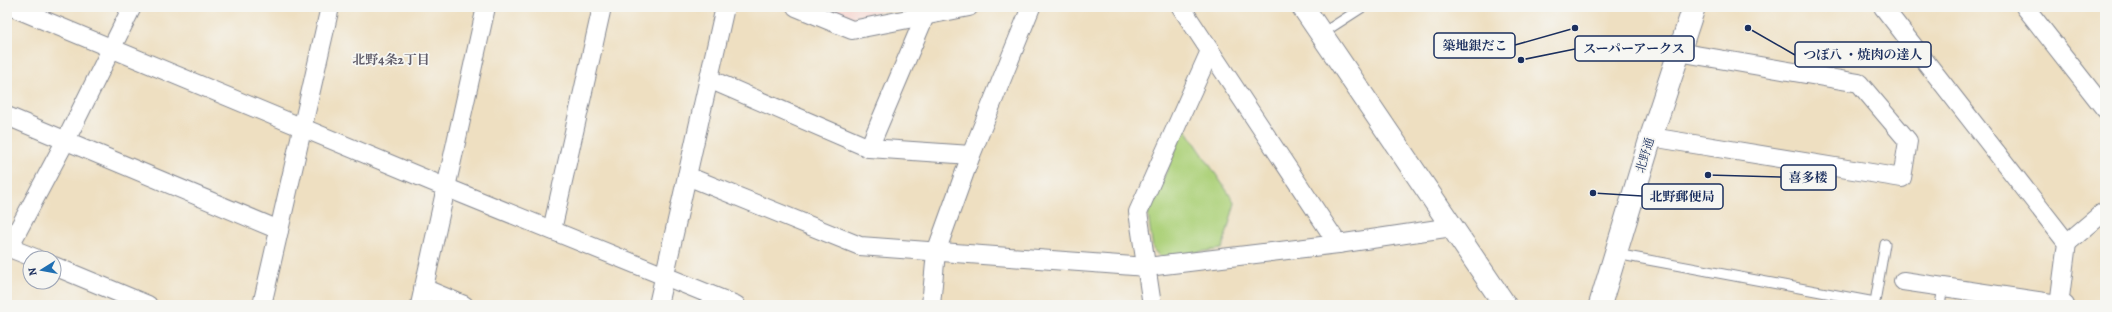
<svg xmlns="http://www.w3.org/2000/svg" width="2112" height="312" font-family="Alegreya,'Noto Serif JP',serif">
	<rect width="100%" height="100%" fill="#f6f6f2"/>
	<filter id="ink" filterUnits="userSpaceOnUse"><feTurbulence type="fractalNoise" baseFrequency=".025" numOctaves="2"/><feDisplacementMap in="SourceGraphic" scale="8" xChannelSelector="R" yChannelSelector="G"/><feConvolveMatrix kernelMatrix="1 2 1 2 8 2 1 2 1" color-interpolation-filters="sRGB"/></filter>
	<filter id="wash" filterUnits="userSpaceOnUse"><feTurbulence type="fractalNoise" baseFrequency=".012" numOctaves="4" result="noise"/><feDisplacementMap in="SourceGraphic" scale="16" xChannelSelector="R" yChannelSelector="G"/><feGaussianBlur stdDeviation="0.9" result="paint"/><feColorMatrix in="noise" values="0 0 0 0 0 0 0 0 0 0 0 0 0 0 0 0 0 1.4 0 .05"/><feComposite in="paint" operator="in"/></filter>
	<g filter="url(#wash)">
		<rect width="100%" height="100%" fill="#eedfc1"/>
		<polygon fill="#f7d0ca" points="830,7 903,7 852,17"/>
		<polygon fill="#aed27b" stroke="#64806c" points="1185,128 1235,203 1222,249 1160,257 1153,249 1148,214"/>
	</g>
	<g filter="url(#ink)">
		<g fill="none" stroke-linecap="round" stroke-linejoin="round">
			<defs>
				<g id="service">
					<polyline points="1321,34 1363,7"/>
					<polyline points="1616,254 1875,302 1885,244"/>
					<polyline points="1940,305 1943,287"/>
				</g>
				<g id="minor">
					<polyline points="12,7 445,187 736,305"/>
					<polyline points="796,7 852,30 969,7"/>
					<polyline points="1181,7 1338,244"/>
					<polyline points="1883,7 2067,243 2059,305"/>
					<polyline points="2025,7 2105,109"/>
					<polyline points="709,79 869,148 971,155"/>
					<polyline points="7,116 279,230"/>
					<polyline points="1651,137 1902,178 1908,141 1859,83 1678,52"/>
					<polyline points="869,148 925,16"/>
					<polyline points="687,176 860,246 1147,267 1338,244 1452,227"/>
					<polyline points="552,230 602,7"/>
					<polyline points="2067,243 2105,211"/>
					<polyline points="7,247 35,258"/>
					<polyline points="9,247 66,140 132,7"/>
					<polyline points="54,266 148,305"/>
					<polyline points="1903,281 2065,305"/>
					<polyline points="423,288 464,305"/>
					<polyline points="262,305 330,7"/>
					<polyline points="420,305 486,7"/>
					<polyline points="658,305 725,7"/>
					<polyline points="931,305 936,252 971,155 1031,7"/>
					<polyline points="1152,305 1138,212 1210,51"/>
				</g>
				<g id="tertiary">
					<polyline points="1303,7 1505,305"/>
					<polyline points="1600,305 1651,137 1694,7"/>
				</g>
			</defs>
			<use href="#service" stroke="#848790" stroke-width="11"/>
			<use href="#minor" stroke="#848790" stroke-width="20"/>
			<use href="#tertiary" stroke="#848790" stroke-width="24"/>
			<use href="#service" stroke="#fff" stroke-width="9"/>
			<use href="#minor" stroke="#fff" stroke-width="18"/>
			<use href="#tertiary" stroke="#fff" stroke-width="22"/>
		</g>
	</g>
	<g text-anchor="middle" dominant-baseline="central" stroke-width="3.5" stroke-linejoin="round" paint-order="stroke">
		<g font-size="12" fill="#1b2f5e" stroke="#f6f6f2">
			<text transform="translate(1645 155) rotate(-73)">北野通</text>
		</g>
		<g font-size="13" font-weight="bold" fill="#625f6c" stroke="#f6f6f2">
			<text x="391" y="59">北野4条2丁目</text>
		</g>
	</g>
	<path fill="none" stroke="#1b2f5e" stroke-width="1.5" d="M1575 28L1515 45M1521 60L1575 49M1748 28L1795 55M1708 175L1781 177M1593 193L1642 196"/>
	<g fill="#1b2f5e" stroke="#f6f6f2" stroke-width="1.5">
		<circle cx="1575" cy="28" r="4"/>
		<circle cx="1521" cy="60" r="4"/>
		<circle cx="1748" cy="28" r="4"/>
		<circle cx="1708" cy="175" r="4"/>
		<circle cx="1593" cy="193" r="4"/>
	</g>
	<g fill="#f6f6f2" stroke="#1b2f5e" stroke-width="1.5">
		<rect x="1434" y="33" width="81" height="25" rx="4"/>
		<rect x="1575" y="36" width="119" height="25" rx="4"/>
		<rect x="1795" y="42" width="136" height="25" rx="4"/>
		<rect x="1781" y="165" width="55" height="25" rx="4"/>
		<rect x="1642" y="184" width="81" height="25" rx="4"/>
	</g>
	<g font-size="13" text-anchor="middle" font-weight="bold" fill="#1b2f5e">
		<text x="1475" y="50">築地銀だこ</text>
		<text x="1634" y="53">スーパーアークス</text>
		<text x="1863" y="59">つぼ八 ・焼肉の達人</text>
		<text x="1808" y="182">喜多楼</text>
		<text x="1682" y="201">北野郵便局</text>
	</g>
	<rect width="2112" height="312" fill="none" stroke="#f6f6f2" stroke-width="24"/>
	<g transform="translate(42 270) rotate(259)"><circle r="19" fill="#f6f6f2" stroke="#9ea6b7"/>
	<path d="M0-3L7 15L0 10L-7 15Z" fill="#1f6fb2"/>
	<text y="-6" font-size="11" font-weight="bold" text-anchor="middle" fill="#1b2f5e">N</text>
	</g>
</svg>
